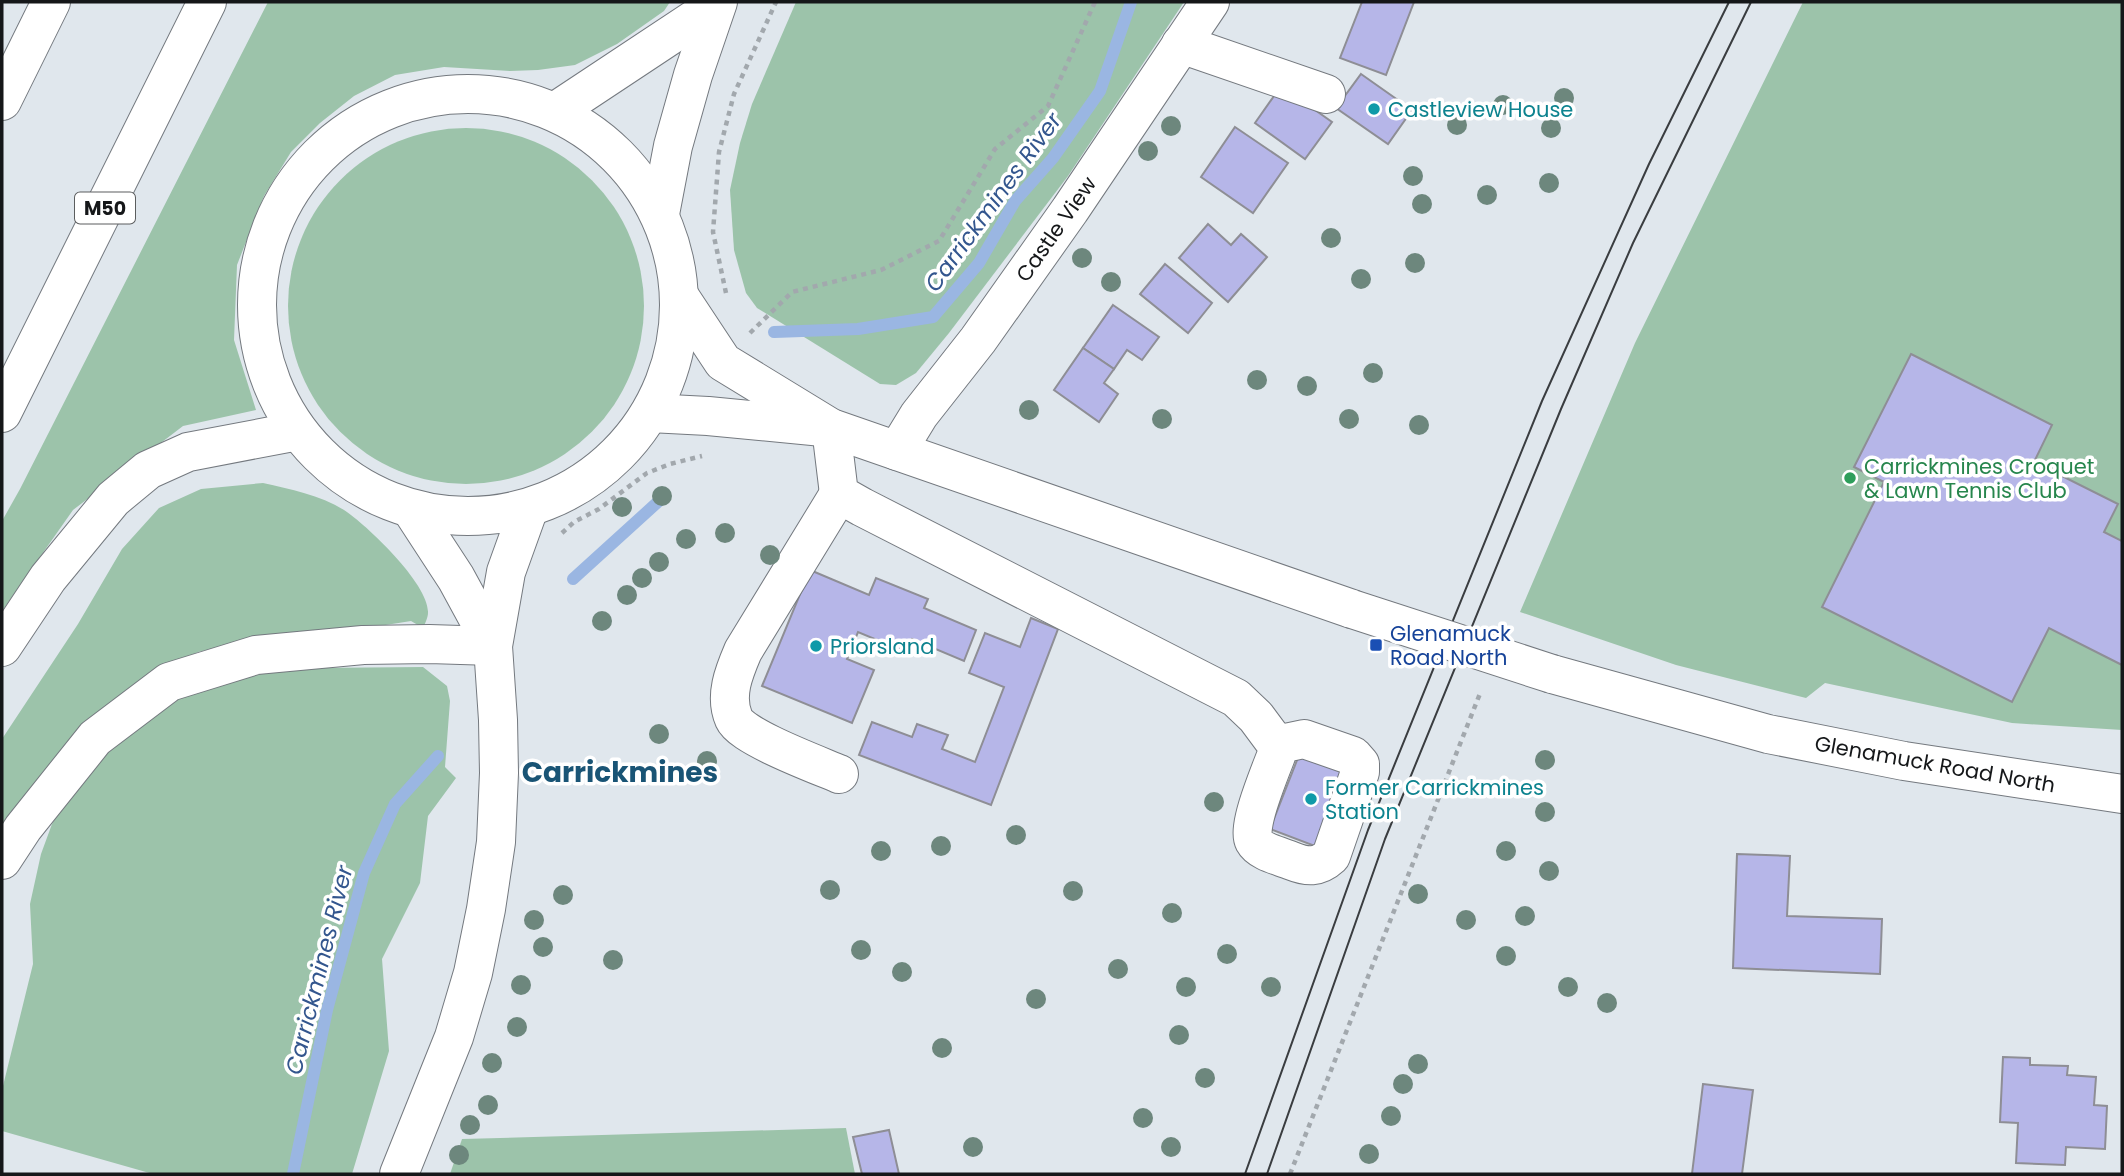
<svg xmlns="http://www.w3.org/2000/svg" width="2124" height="1176" font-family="Poppins,sans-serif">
	<rect width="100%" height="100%" fill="#e0e7ed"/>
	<g fill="#9cc3aa">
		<polygon points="268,2 670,2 664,11 617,44 575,65 538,70 510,71 444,67 395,75 354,96 320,123 291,152 264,196 237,265 234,340 256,410 183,426 73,510 2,611 2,521 20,489"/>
		<polygon points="796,2 1184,2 1068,176 949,333 916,373 896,385 880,384 757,308 746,293 734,250 730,190 740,143 752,104"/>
		<polygon points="1803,2 2122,2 2122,730 2012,723 1825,683 1806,698 1676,665 1520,612 1635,343"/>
		<circle cx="466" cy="306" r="178"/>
		<path d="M 263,483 C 290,489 320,495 344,510 C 367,525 430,585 428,613 C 428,617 425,624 423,628 L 411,621 L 354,630 L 255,639 L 198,652 L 152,676 L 2,837 L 2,739 L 78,624 L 122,549 L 159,508 L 201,489 Z"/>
		<polygon points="423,667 447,686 450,701 445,767 456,778 428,816 420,883 382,959 389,1051 352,1174 153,1174 2,1131 2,1090 33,964 30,904 41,854 52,824 72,791 99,759 176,698 253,672 313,668"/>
		<polygon points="846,1128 855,1174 450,1174 462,1139"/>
	</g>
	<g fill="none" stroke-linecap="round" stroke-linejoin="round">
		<g stroke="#9ab6e2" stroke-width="12">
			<polyline points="774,332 858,329 933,317 979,263 1015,201 1053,158 1100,91 1131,2"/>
			<polyline points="573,579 660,500"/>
			<polyline points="293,1174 327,1010 364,873 395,804 438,756"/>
		</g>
	</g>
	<g fill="#b6b6e8" stroke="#8e8e95" stroke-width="2">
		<polygon points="1362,2 1414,2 1386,75 1340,58"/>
		<polygon points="1361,74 1412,110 1388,144 1336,108"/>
		<polygon points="1281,86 1332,122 1305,159 1255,123"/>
		<polygon points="1235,127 1288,163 1253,213 1201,177"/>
		<polygon points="1208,224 1231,245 1241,234 1267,257 1228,302 1179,258"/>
		<polygon points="1165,264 1212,303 1188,333 1140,294"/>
		<polygon points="1113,305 1159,337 1142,360 1127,350 1114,369 1083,348"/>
		<polygon points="1083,348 1114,369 1104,383 1118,394 1099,422 1054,390"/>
		<polygon points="1911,354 2052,425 2034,462 2118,504 2104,532 2122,541 2122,665 2049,628 2012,702 1822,607 1884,482 1854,467"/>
		<polygon points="810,570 869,595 876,578 928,599 924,608 976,630 964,661 912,639 906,652 858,632 847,659 874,670 852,723 762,686"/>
		<polygon points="1031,618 1058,629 991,805 859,755 872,722 912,737 917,724 948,735 942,749 975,762 1004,687 969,673 985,633 1020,647"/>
		<polygon points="1301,750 1351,769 1320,848 1270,829"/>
		<polygon points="1737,854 1790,856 1787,916 1882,919 1880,974 1733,968"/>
		<polygon points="2003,1057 2030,1058 2030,1065 2068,1066 2067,1075 2096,1077 2094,1105 2107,1106 2105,1149 2066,1147 2065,1165 2016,1163 2018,1123 2000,1122"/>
		<polygon points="1703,1084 1753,1090 1742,1174 1692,1174"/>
		<polygon points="889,1130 899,1174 862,1174 853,1137"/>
	</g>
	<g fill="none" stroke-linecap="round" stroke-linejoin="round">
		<defs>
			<g id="minor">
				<polyline points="1181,44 1326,94"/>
				<path d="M 831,428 L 839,494 L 862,507 L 1236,698 L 1256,717 L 1279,748 C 1273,765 1246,826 1254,841 C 1260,852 1280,856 1292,861 C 1307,867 1318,868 1331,856 L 1360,772 L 1360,764 L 1353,756 L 1304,739 L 1285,743 L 1279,748"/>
				<polyline points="897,451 919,415 978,340 1070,210 1210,2"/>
				<path d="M 839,494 L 743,651 C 734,672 724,696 734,719 C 742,737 818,765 839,774"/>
				<polyline points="411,509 456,578 493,646"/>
				<polyline points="2,860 23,828 95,738 169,682 256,655 363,645 429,644 493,646"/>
				<polyline points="399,1174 454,1037 473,973 486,909 496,842 499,773 498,720 493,646 506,572 529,508"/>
			</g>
			<g id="major">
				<circle cx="468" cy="305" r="211"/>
				<polyline points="556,111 716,5"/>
				<polyline points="660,214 673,146 693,75 718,2"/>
				<polyline points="680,297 723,362 831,428 1352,609"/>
				<polyline points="650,413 708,416 823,427"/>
				<polyline points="1552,674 1768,734 1904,761 2122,794"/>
			</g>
			<g id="highway">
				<polyline points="2,101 51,2"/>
				<polyline points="2,413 207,2"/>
				<polyline points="2,647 48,578 113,499 148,470 188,452 298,431"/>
			</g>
		</defs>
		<use href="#minor" stroke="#74797f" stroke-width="40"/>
		<use href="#major" stroke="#74797f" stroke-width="40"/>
		<use href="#highway" stroke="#74797f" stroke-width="40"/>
		<g stroke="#a2a8ad" stroke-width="4.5" stroke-dasharray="5 5" stroke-linecap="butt">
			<polyline points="726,293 713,232 719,152 734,94 776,2"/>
			<polyline points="750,333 792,292 881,270 939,241 995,149 1048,106 1095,2"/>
			<polyline points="562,533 574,522 599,509 647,473 670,464 702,456"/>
			<polyline points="1290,1174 1481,691"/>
		</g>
		<use href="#minor" stroke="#fff" stroke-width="38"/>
		<use href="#major" stroke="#fff" stroke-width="38"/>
		<use href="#highway" stroke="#fff" stroke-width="38"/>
		<g stroke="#3a3d40" stroke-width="2">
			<polyline points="1245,1174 1368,830 1542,401 1649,164 1729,2"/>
			<polyline points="1267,1174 1385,839 1561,409 1633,243 1751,2"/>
		</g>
		<defs>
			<polyline id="major-bridge" points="1352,609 1552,674"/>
		</defs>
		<use href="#major-bridge" stroke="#74797f" stroke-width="40" stroke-linecap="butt"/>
		<use href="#major-bridge" stroke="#fff" stroke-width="38"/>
	</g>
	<g fill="#6d877d">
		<circle cx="1564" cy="98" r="10"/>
		<circle cx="1503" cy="105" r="10"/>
		<circle cx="1457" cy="125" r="10"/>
		<circle cx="1171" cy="126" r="10"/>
		<circle cx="1551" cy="128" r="10"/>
		<circle cx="1148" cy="151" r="10"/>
		<circle cx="1413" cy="176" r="10"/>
		<circle cx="1549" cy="183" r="10"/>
		<circle cx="1487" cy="195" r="10"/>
		<circle cx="1422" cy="204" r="10"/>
		<circle cx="1331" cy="238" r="10"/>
		<circle cx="1082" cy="258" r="10"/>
		<circle cx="1415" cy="263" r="10"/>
		<circle cx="1361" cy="279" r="10"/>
		<circle cx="1111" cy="282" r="10"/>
		<circle cx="1373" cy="373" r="10"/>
		<circle cx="1257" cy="380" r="10"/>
		<circle cx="1307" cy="386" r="10"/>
		<circle cx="1029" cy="410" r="10"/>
		<circle cx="1162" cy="419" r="10"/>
		<circle cx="1349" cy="419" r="10"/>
		<circle cx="1419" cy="425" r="10"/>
		<circle cx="662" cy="496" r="10"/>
		<circle cx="622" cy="507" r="10"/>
		<circle cx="725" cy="533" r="10"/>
		<circle cx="686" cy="539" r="10"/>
		<circle cx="770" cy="555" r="10"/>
		<circle cx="659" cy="562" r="10"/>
		<circle cx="642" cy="578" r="10"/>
		<circle cx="627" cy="595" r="10"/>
		<circle cx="602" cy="621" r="10"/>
		<circle cx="659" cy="734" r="10"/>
		<circle cx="1545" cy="760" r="10"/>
		<circle cx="707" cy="761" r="10"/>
		<circle cx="1214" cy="802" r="10"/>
		<circle cx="1545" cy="812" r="10"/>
		<circle cx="1016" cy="835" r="10"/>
		<circle cx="941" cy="846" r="10"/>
		<circle cx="881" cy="851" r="10"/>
		<circle cx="1506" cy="851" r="10"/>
		<circle cx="1549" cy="871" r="10"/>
		<circle cx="830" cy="890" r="10"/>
		<circle cx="1073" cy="891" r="10"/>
		<circle cx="1418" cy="894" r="10"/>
		<circle cx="563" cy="895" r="10"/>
		<circle cx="1172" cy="913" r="10"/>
		<circle cx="1525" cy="916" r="10"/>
		<circle cx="534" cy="920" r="10"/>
		<circle cx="1466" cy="920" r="10"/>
		<circle cx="543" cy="947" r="10"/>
		<circle cx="861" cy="950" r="10"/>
		<circle cx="1227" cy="954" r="10"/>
		<circle cx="1506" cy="956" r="10"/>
		<circle cx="613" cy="960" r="10"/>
		<circle cx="1118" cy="969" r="10"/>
		<circle cx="902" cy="972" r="10"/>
		<circle cx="521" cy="985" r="10"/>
		<circle cx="1186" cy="987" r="10"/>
		<circle cx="1271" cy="987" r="10"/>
		<circle cx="1568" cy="987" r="10"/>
		<circle cx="1036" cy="999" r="10"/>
		<circle cx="1607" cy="1003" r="10"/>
		<circle cx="517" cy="1027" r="10"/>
		<circle cx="1179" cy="1035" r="10"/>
		<circle cx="942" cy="1048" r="10"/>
		<circle cx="492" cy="1063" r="10"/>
		<circle cx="1418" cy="1064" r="10"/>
		<circle cx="1205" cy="1078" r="10"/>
		<circle cx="1403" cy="1084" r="10"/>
		<circle cx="488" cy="1105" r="10"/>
		<circle cx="1391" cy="1116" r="10"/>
		<circle cx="1143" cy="1118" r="10"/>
		<circle cx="470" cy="1125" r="10"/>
		<circle cx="973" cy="1147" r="10"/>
		<circle cx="1171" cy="1147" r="10"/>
		<circle cx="1369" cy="1154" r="10"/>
		<circle cx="459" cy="1155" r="10"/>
	</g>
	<g fill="#0f9aa8" stroke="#fff" stroke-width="2.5">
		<circle cx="1374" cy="109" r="7"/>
		<circle cx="816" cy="646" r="7"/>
		<circle cx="1311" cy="799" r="7"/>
	</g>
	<circle fill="#2e9e5b" stroke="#fff" stroke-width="2.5" cx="1850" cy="478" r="7"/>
	<rect fill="#1a4fb4" stroke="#fff" stroke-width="2.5" x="1369" y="638" width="14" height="14" rx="3.5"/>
	<g text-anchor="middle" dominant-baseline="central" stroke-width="7" stroke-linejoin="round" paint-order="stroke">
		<rect fill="#fff" stroke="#5b5d5e" stroke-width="2" x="75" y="192.5" width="60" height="31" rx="5"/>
		<g font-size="19" font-weight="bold" fill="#151719">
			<text x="105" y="208">M50</text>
		</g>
		<g font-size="21" fill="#0d838f" stroke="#fff" text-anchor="start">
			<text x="1388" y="109">Castleview House</text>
			<text x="830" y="646">Priorsland</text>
			<text x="1325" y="787">Former Carrickmines<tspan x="1325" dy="24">Station</tspan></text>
		</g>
		<g font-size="21" fill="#151719" stroke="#fff">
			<text transform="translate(1056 229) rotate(-55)">Castle View</text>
			<text transform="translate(1935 764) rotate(10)">Glenamuck Road North</text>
		</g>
		<g font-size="21" fill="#27864d" stroke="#fff" text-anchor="start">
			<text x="1864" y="466">Carrickmines Croquet<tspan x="1864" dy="24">&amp; Lawn Tennis Club</tspan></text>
		</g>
		<g font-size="21" fill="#164399" stroke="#fff" text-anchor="start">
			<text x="1390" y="633">Glenamuck<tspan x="1390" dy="24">Road North</tspan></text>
		</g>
		<g font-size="23" font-style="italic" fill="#33568e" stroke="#fff">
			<text transform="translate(993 202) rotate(-54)">Carrickmines River</text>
			<text transform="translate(319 970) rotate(-76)">Carrickmines River</text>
		</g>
		<g font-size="28" font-weight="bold" fill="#195475" stroke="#fff">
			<text x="620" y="772">Carrickmines</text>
		</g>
	</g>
	<rect width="2124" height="1176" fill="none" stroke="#151719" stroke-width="7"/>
</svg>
